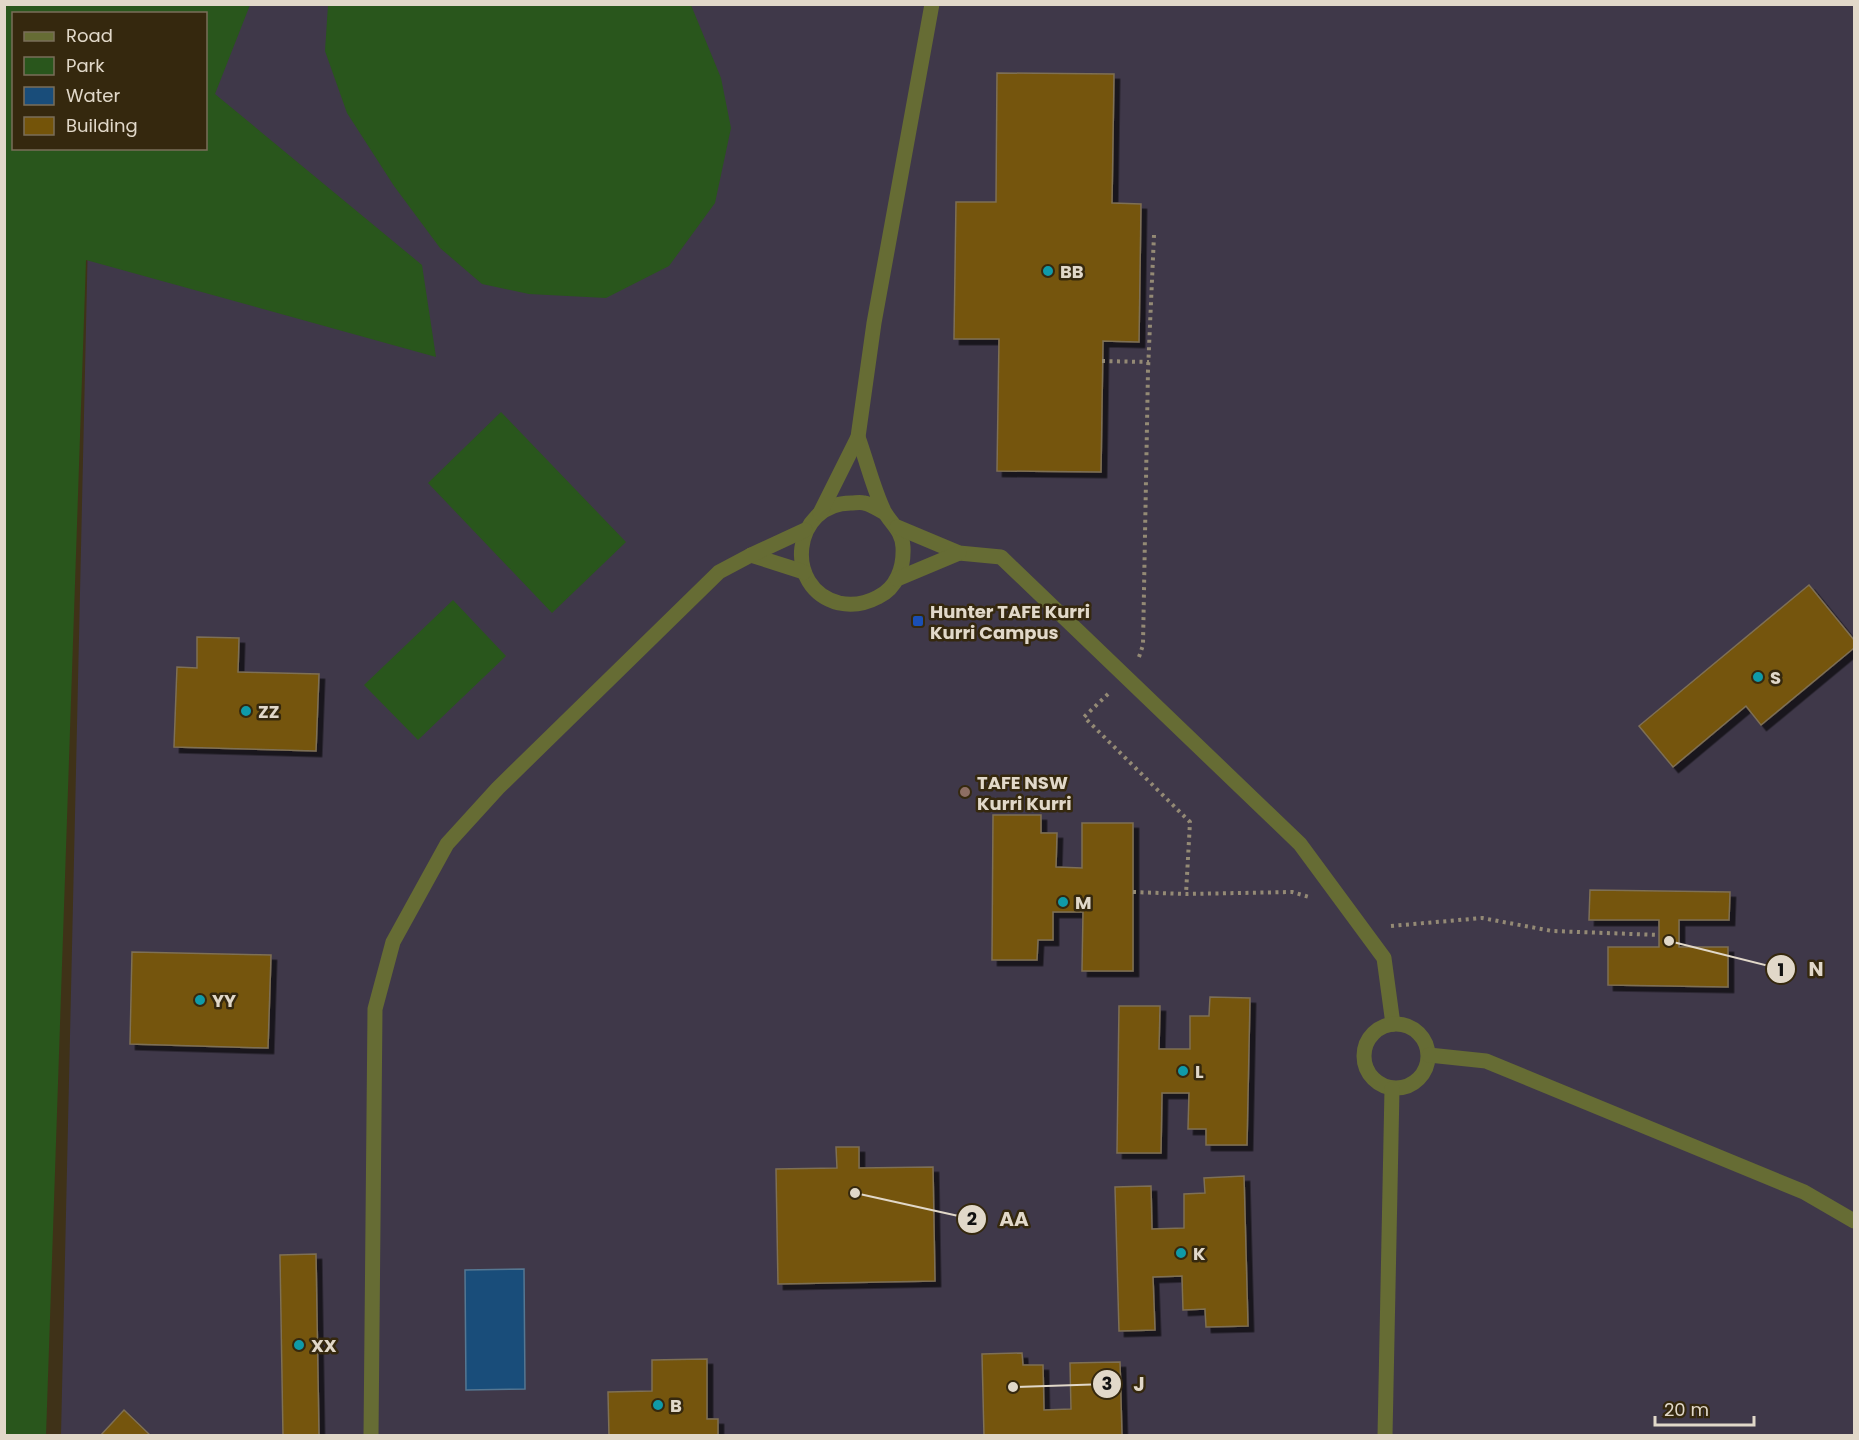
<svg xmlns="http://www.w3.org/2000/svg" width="1859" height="1440" font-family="Poppins,sans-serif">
	<defs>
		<filter id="shadow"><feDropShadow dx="5.5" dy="5.5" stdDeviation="0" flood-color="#0009"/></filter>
	</defs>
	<rect width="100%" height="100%" fill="#3f3218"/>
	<polygon fill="#3f3849" points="93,5 1854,5 1854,1435 61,1435 90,149 206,148 206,14"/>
	<g fill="#29561c" fill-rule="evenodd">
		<path d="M 5,4 L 250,5 L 215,94 L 422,265 L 436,357 L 86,260 L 46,1436 L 4,1435 ZM 14,14 L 206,14 L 206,148 L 14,148 Z"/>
		<polygon points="328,5 691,5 721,78 731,128 715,203 669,266 606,298 529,294 482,284 440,248 394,186 347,113 325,51"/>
		<polygon points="501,412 626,542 552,613 428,483"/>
		<polygon points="453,600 506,656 418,740 364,685"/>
	</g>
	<polygon fill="#194d7a" stroke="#557792" stroke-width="1.5" points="524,1269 525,1389 466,1390 465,1270"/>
	<g fill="#745409" stroke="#7e6f54" stroke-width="1.5" filter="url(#shadow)">
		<polygon points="997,73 1114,74 1112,203 1141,204 1139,342 1103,341 1101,472 997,471 999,339 954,339 956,202 996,202"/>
		<polygon points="1809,585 1854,640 1854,648 1761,725 1746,706 1673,767 1639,726"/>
		<polygon points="197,637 239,638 238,672 319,674 316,751 174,747 177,667 197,668"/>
		<polygon points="993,815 1041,815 1041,833 1057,833 1056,867 1082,868 1082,823 1133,823 1133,971 1082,971 1083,912 1053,912 1053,940 1038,940 1037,960 992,960"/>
		<polygon points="1590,890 1730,892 1729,920 1679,920 1679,947 1728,947 1728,987 1608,985 1608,947 1659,947 1659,920 1589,920"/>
		<polygon points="132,952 271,955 268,1048 130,1044"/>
		<polygon points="1210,997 1250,998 1247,1145 1206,1145 1206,1129 1188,1129 1189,1093 1162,1093 1161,1153 1117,1153 1119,1006 1160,1006 1159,1049 1190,1049 1190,1016 1209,1016"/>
		<polygon points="836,1147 859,1147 859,1168 933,1167 935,1281 778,1284 776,1169 837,1168"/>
		<polygon points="1244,1176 1248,1326 1206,1327 1205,1309 1183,1310 1182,1276 1153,1277 1155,1330 1119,1331 1115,1187 1151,1186 1152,1229 1184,1228 1184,1194 1205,1193 1204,1178"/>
		<polygon points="316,1254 319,1436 283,1436 280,1255"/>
		<polygon points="1022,1353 1023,1365 1043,1365 1044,1410 1071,1409 1070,1363 1120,1362 1122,1436 984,1436 982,1354"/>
		<polygon points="707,1359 707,1419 718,1419 718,1436 609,1436 608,1392 652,1391 652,1360"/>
		<polygon points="124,1410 151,1436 100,1436"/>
	</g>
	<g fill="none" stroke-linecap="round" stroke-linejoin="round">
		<g stroke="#948a75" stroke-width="4" stroke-dasharray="3 4.5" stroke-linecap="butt">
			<polyline points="1102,361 1149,362"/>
			<polyline points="1139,657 1143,645 1148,370 1154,235"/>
			<polyline points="1108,694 1084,717 1190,822 1186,894"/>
			<polyline points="1133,892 1186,894 1292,892 1309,897"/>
			<polyline points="1391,926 1482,918 1552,931 1659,935"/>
		</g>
		<g stroke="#666c34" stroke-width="15">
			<path d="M 858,437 C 867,462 873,488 884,511 C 891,524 902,530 903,547 C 904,567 897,588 878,597 C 865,604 853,606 839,603 C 782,588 793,503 851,503 C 855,503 860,502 864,503 C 871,504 879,510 885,513"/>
			<polyline points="820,513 858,437 874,323 932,4"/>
			<polyline points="897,527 959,553 1001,557 1300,844 1384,958 1393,1024"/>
			<polyline points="751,555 804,572"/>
			<polyline points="897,579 959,553"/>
			<circle cx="1396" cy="1056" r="32"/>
			<polyline points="1429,1055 1486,1061 1804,1192 1854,1221"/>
			<polyline points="371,1436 375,1009 393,942 447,844 498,788 719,572 751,555 805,530"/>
			<polyline points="1385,1436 1392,1089"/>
		</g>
	</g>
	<g fill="#0f9aa8" stroke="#35280e" stroke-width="2">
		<circle cx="1048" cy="271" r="6"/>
		<circle cx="1758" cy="677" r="6"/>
		<circle cx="246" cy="711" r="6"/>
		<circle cx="1063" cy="902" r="6"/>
		<circle cx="200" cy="1000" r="6"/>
		<circle cx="1183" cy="1071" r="6"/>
		<circle cx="1181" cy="1253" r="6"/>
		<circle cx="299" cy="1345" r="6"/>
		<circle cx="658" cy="1405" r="6"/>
	</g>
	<rect fill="#1a4fb4" stroke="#35280e" stroke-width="2" x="912" y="615" width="12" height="12" rx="3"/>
	<circle fill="#8d6e63" stroke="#35280e" stroke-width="2" cx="965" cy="792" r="6"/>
	<g text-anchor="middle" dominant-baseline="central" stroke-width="5" stroke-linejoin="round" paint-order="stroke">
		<g font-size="18" font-weight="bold" fill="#e1d8c9" stroke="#35280e" text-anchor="start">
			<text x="1060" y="271">BB</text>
			<text x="930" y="611">Hunter TAFE Kurri<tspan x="930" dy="21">Kurri Campus</tspan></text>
			<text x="1770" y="677">S</text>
			<text x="258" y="711">ZZ</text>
			<text x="977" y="782">TAFE NSW<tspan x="977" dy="21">Kurri Kurri</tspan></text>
			<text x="1075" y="902">M</text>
			<text x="212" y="1000">YY</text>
			<text x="1195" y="1071">L</text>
			<text x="1193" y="1253">K</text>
			<text x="311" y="1345">XX</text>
			<text x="670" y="1405">B</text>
		</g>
	</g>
	<path fill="none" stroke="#e1d8c9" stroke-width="2" d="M1669 941L1781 969M855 1193L972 1219M1013 1387L1107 1384"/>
	<g fill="#e1d8c9" stroke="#35280e" stroke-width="2">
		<circle cx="1669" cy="941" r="6"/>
		<circle cx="855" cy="1193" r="6"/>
		<circle cx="1013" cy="1387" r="6"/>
		<circle cx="1781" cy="969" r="15"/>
		<circle cx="972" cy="1219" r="15"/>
		<circle cx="1107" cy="1384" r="15"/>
	</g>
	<g font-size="18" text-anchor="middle" font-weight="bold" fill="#111">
		<text x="1781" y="976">1</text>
		<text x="972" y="1225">2</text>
		<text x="1107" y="1390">3</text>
	</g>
	<g font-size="20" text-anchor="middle" font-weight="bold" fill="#e1d8c9" stroke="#35280e" stroke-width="5" stroke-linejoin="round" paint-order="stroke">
		<text x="1816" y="976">N</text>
		<text x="1014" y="1226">AA</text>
		<text x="1139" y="1391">J</text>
	</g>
	<rect width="1859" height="1440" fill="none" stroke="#e1d8c9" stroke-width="12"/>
	<rect x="12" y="12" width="195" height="138" fill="#35280e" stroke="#7a6e59" stroke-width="1.5"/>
	<rect x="24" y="32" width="30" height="9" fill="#666c34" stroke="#7a6e59" stroke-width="1.5"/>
	<text x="66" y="42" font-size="18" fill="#e1d8c9">Road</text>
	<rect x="24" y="57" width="30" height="18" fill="#29561c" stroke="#7a6e59" stroke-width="1.5"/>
	<text x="66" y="72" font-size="18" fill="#e1d8c9">Park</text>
	<rect x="24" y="87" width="30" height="18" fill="#194d7a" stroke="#7a6e59" stroke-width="1.5"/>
	<text x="66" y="102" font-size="18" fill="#e1d8c9">Water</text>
	<rect x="24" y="117" width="30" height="18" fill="#745409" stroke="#7a6e59" stroke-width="1.5"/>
	<text x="66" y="132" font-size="18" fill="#e1d8c9">Building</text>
	<path d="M1655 1416v9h99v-9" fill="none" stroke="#e1d8c9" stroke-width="3"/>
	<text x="1664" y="1416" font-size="18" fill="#e1d8c9" stroke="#35280e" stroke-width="4.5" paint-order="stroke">20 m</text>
</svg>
